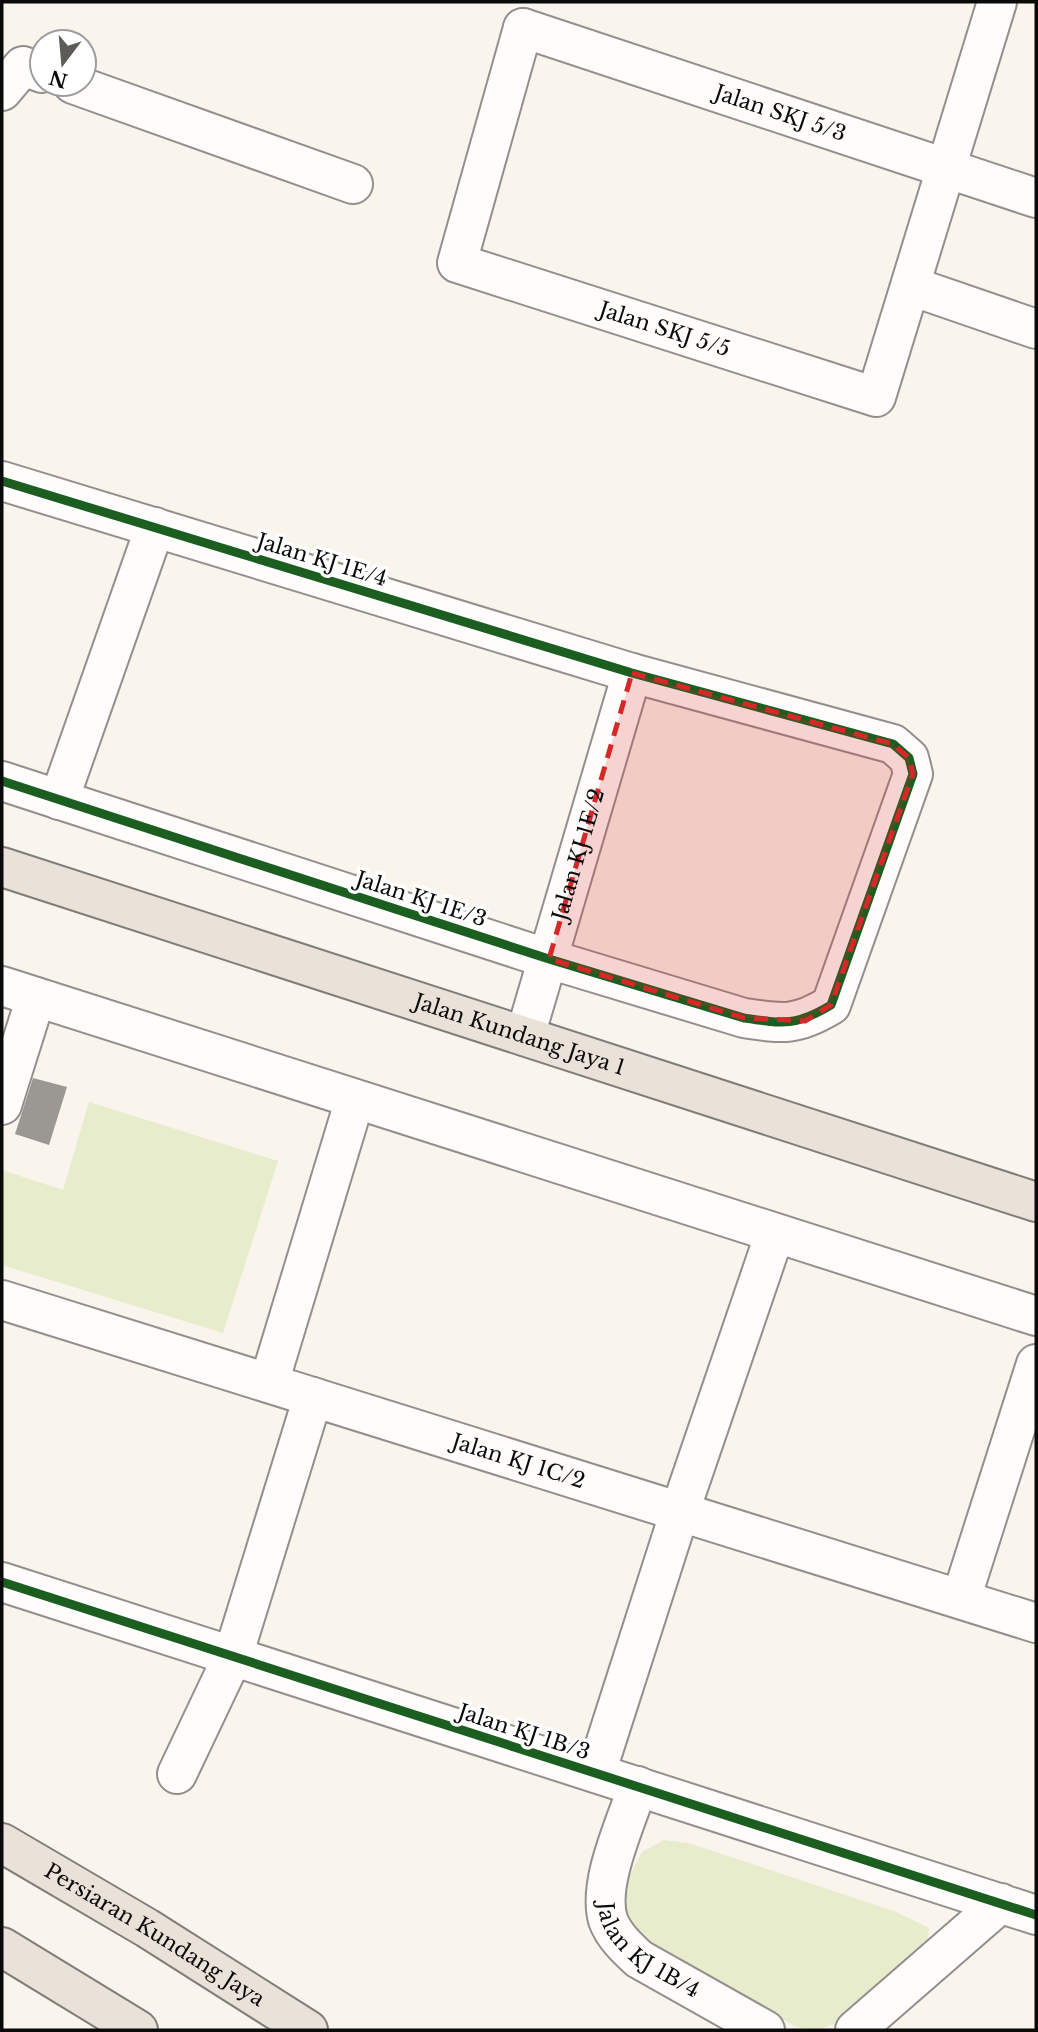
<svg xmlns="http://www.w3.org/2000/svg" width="1038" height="2032" font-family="'Libre Baskerville',serif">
	<rect width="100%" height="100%" fill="#f9f4ec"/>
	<g fill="#e7eccd">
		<polygon points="89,1102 278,1161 223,1333 2,1265 2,1170 63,1190"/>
		<polygon points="664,1840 688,1843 894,1911 929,1928 928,1939 920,1952 835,2023 818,2030 796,2027 652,1944 628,1924 621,1892 642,1852"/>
	</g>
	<polygon fill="#9b9793" points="33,1078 67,1087 49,1145 15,1134"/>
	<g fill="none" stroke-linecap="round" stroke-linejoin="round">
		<defs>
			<g id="minor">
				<path id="s1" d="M 523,28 L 457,263 L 876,397 L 997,2"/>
				<path id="s2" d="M 523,28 L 1036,198"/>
				<polyline points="73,84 353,184"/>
				<polyline points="2,91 23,66 42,73"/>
				<polyline points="911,286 1036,329"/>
				<path d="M 2,481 L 632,673 L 893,744 L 909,758 L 913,774 L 831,1005 C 796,1026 784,1024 744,1018 L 549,959 L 2,781"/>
				<polyline points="59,800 155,527"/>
				<polyline points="2,986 1036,1316"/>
				<path id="s3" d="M 525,1036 L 632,673"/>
				<polyline points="2,1105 36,997"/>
				<path id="s4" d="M 2,1300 L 1036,1623"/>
				<polyline points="269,1383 355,1099"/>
				<polyline points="2,1582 1036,1915"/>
				<polyline points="961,1599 1036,1364"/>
				<polyline points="596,1773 680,1511 775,1233"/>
				<polyline points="177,1774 233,1656 313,1397"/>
				<path id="s5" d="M 638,1786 C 626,1823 597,1883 608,1920 C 614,1936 627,1948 639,1959 L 765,2030"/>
				<polyline points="855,2030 1001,1903"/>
			</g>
			<g id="major">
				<path id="s6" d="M 2,867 L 1036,1202"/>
				<path id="s7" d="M 2,1843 L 147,1928 L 308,2030"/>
				<polyline points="2,1947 138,2030"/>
			</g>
		</defs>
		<use href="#minor" stroke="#928f8c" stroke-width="42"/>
		<use href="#major" stroke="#7f7d79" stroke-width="42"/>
		<use href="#minor" stroke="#fefdfc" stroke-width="38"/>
		<use href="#major" stroke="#eae1d8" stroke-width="38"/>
		<defs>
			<g id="cycleway">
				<path d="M 2,481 L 632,673 L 893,744 L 909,758 L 913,774 L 831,1005 C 796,1026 784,1024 744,1018 L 549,959 L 2,781"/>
				<polyline points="2,1582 1036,1915"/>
			</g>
		</defs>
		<use href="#cycleway" stroke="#fff" stroke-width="13"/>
		<use href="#cycleway" stroke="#1b5e20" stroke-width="9"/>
	</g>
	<path fill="#d62828" fill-opacity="0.2" stroke="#d62828" stroke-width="5" stroke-dasharray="14 9" stroke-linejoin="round" d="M 632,673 L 893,744 L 909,758 L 913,774 L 831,1005 L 805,1021 L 744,1018 L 549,959 Z"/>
	<g text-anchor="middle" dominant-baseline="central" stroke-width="7" stroke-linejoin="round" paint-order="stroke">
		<g font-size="21" fill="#0a0a0a" stroke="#fff">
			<text stroke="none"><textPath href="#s2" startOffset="271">Jalan SKJ 5/3</textPath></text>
			<text stroke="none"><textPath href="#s1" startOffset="462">Jalan SKJ 5/5</textPath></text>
			<text transform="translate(322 560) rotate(17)">Jalan KJ 1E/4</text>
			<text stroke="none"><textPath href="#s3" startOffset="189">Jalan KJ 1E/2</textPath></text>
			<text transform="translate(421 899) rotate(18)">Jalan KJ 1E/3</text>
			<text stroke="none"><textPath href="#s6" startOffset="544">Jalan Kundang Jaya 1</textPath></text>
			<text stroke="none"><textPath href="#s4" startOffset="541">Jalan KJ 1C/2</textPath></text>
			<text transform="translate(524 1732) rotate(18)">Jalan KJ 1B/3</text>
			<text stroke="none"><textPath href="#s7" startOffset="178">Persiaran Kundang Jaya</textPath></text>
			<text stroke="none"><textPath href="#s5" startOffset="189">Jalan KJ 1B/4</textPath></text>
		</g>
	</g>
	<rect width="1038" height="2032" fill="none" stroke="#0a0a0a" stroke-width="7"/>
	<g transform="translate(63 63) rotate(196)"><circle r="33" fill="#ffffff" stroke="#9d9d9d" stroke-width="2"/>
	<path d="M0-5L12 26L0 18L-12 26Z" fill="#5e5c59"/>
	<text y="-10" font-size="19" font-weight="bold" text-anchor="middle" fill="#0a0a0a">N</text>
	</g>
</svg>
